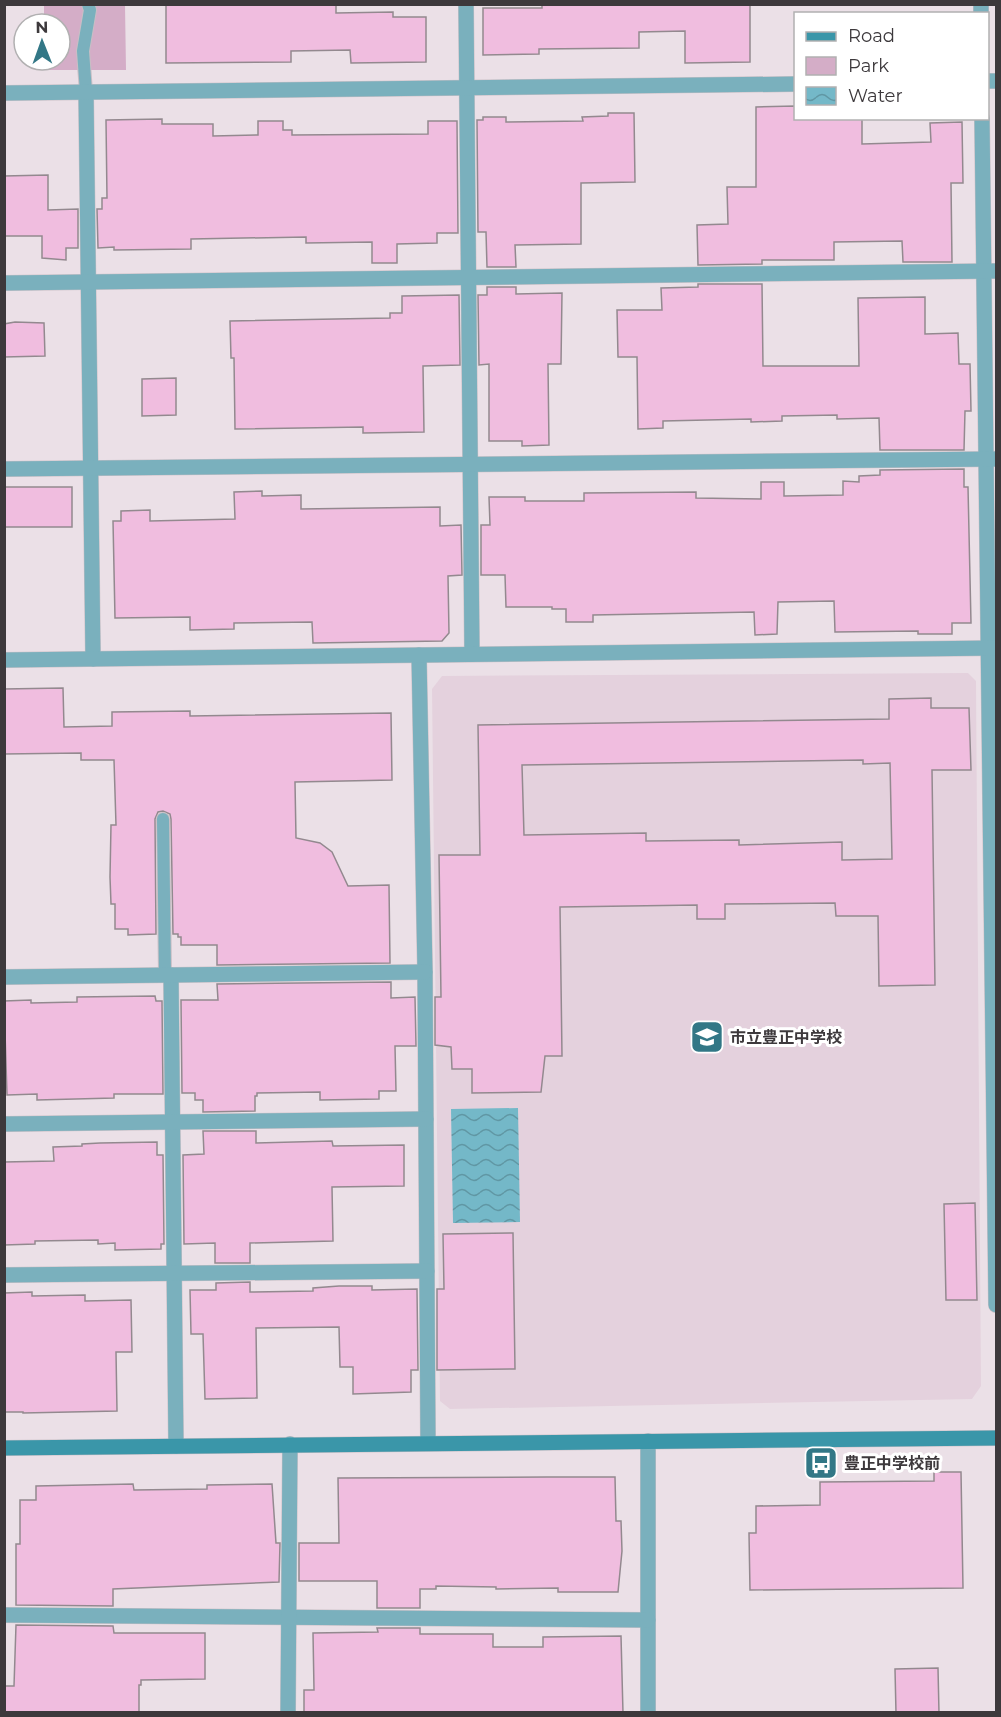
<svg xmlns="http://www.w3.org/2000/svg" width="1001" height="1717" font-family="Montserrat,'Noto Sans JP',sans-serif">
	<defs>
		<pattern id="water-waves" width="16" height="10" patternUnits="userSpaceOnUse" patternTransform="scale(1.5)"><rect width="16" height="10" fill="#74b8c8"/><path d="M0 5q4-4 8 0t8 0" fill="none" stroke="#6097a4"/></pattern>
	</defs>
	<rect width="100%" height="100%" fill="#ebe0e7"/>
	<polygon fill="#e4d1dd" points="968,673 976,681 981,1386 972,1399 450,1409 440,1401 432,689 442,676"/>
	<polygon fill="#d4adc7" points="44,5 125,5 126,70 45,70 45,60 60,60 60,24 44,24"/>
	<polygon fill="url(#water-waves)" points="518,1108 520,1222 453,1223 451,1109"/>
	<g fill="#f0bddf" stroke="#93898f" stroke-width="1.5" fill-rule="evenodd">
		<polygon points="166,4 336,4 336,13 393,12 393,17 426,17 426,62 351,63 350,50 291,51 291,62 166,63"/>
		<polygon points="542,4 750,4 750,62 685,63 685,31 639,32 639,48 539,49 539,54 483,55 483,8 542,8"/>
		<polygon points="795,106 795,118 862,119 862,144 931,142 930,123 962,122 963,183 951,183 952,262 903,262 902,241 834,242 834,260 762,260 762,264 698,265 697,225 728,224 727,187 756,187 756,107"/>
		<polygon points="608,113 634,113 635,182 581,183 581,244 515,245 516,267 487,267 486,232 478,232 477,120 483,120 483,117 506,117 506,122 583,121 582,117 608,116"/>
		<polygon points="162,119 162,124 213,124 213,136 258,135 258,121 283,121 283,130 292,130 292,135 428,134 428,121 457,121 458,233 437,233 437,243 397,244 397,263 372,263 372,242 306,243 306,237 191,239 191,249 114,250 114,247 98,248 97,209 102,209 102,198 107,198 106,120"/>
		<polygon points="48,175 48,210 78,209 78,248 66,248 66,260 42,258 42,236 4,236 4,176"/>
		<polygon points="698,284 762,284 763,366 859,366 858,298 925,297 925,334 958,333 959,364 970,364 971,411 965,411 964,450 880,450 879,418 837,419 837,415 782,416 782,421 751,422 751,419 663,421 663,428 638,429 637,357 618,357 617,310 662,310 661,288 698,287"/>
		<polygon points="487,287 516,287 516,294 562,293 561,364 548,364 549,445 522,446 522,441 489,441 489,364 479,365 478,295 487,295"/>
		<polygon points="459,295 460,365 423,366 424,432 363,433 363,427 235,429 234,358 231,358 230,321 390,318 390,313 402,313 402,296"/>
		<polygon points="15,322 44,323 45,356 4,357 4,324"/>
		<polygon points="176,378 176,415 142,416 142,379"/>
		<polygon points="964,469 964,487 968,487 971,623 952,623 952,634 918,634 918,631 835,632 834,601 778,602 777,634 755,635 754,612 593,615 593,622 566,622 566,609 552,609 552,607 506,607 505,575 481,575 481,525 490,525 489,497 525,497 525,501 584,501 584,493 696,492 696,498 761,499 761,482 784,482 784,496 843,495 843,481 859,482 859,476 880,475 880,470"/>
		<rect x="4" y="487" width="68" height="40"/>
		<polygon points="262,491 262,496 301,495 301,509 440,507 440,526 461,525 462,575 448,576 449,633 442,641 313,643 312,622 234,623 234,629 190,630 190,617 115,618 113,521 121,521 121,511 150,510 150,521 235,519 234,492"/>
		<polygon points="63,688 64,727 112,726 112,712 190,711 190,716 391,713 392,780 295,782 296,838 320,843 332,852 348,886 389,885 390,963 217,965 217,945 181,945 181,937 178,937 178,934 173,934 171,819 170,814 163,811 158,812 155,819 156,934 128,935 128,929 115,929 115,904 111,904 110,877 111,825 116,825 114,760 81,760 81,753 4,754 4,689"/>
		<path d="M 931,698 L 931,708 L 969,708 L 971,770 L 932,770 L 935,985 L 879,986 L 878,916 L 836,916 L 835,903 L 725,904 L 725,919 L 697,919 L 697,905 L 560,907 L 562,1056 L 545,1056 L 541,1092 L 472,1093 L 472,1069 L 452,1069 L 451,1047 L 435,1045 L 435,997 L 441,997 L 439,855 L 480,855 L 478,725 L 889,719 L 889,699 ZM 863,760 L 863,764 L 890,763 L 892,859 L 842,860 L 842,842 L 739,845 L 739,840 L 646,841 L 646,833 L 524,835 L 522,765 Z"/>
		<polygon points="391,982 391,998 415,997 416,1046 395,1046 396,1091 379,1091 379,1099 320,1100 320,1092 257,1093 257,1096 255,1096 255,1111 203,1112 203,1100 195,1100 195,1093 182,1093 181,1000 218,1000 217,984"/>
		<polygon points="155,996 156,1001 162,1001 163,1094 114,1094 114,1098 37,1100 37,1094 7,1095 4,1001 31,1000 31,1003 77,1002 77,997"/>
		<polygon points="203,1131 256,1131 256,1143 332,1141 333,1146 404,1145 404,1186 332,1187 333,1241 250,1243 250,1263 215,1263 215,1243 184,1244 183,1155 204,1154"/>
		<polygon points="157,1142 157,1155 163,1155 164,1244 161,1244 161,1249 115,1250 115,1243 98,1244 98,1240 35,1241 35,1244 4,1245 4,1162 54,1161 53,1147 82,1146 82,1144 100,1143"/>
		<polygon points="975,1203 977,1300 946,1300 944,1204"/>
		<polygon points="513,1233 515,1369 437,1370 437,1289 444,1289 443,1234"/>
		<polygon points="250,1282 250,1292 313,1291 313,1288 339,1286 372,1286 372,1290 417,1289 418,1370 411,1370 411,1392 353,1394 353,1367 340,1367 339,1327 256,1328 257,1398 205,1399 203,1334 191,1334 190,1290 216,1290 216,1283"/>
		<polygon points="32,1292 32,1296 85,1295 85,1301 131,1300 132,1352 116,1352 117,1411 23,1413 23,1412 4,1412 4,1293"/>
		<polygon points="934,1472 961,1472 963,1588 750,1590 749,1533 756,1533 756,1506 820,1505 820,1482 934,1481"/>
		<polygon points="547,1477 615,1477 616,1521 621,1521 622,1551 618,1592 558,1592 558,1588 496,1589 496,1587 436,1586 436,1589 420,1589 420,1608 377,1608 377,1581 299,1581 299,1543 339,1543 338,1478"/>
		<polygon points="133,1484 134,1490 207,1489 207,1485 272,1484 276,1543 280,1543 279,1582 113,1589 113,1606 16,1605 16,1544 20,1544 20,1500 36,1500 36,1486"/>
		<polygon points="16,1625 113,1626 114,1633 205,1633 205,1679 141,1680 141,1685 139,1685 139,1713 4,1713 4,1686 14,1686"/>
		<polygon points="377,1628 420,1628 420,1634 493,1634 493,1647 543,1647 543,1637 621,1636 623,1713 304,1713 304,1690 314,1690 313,1633 378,1632"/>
		<polygon points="938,1668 939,1713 896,1713 895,1669"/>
	</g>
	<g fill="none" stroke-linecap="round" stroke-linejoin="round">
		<defs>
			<g id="lane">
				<polyline points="86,92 83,51 90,10 88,4"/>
				<polyline points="163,819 165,975"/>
			</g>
			<g id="street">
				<polyline points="466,4 472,654"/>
				<polyline points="981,4 981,14"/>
				<polyline points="988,81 996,81"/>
				<polyline points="86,92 93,659"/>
				<polyline points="4,93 796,84"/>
				<polyline points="982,118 996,1305"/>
				<polyline points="4,283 996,271"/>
				<polyline points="4,469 996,459"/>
				<polyline points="419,655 425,972 428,1443"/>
				<polyline points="4,660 996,648"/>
				<polyline points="171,975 176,1446"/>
				<polyline points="4,977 425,972"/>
				<polyline points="4,1124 426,1119"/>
				<polyline points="4,1275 427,1271"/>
				<polyline points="648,1441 648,1712"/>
				<polyline points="4,1615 648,1620"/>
				<polyline points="288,1712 290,1444"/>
			</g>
			<polyline id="secondary" points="4,1448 996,1438"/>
		</defs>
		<use href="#lane" stroke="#c8bfc5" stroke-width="14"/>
		<use href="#street" stroke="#c8bfc5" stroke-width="16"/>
		<use href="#secondary" stroke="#c8bfc5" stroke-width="16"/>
		<use href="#lane" stroke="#7ab0bd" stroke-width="12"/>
		<use href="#street" stroke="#7ab0bd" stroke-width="15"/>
		<use href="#secondary" stroke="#3a96a9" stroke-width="15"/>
	</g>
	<defs>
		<symbol id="school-square" viewBox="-11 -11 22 22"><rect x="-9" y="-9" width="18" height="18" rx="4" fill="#327786" stroke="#fff"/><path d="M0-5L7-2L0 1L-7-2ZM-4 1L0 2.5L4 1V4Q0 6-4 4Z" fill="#fff"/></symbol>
		<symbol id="bus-square" viewBox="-11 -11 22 22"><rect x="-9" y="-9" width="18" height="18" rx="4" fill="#327786" stroke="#fff"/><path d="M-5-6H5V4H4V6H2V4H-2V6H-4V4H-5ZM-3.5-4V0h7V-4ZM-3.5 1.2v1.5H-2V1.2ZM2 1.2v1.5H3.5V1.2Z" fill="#fff"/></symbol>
	</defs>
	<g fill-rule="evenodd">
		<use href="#school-square" x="688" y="1018" width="38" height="38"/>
		<use href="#bus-square" x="802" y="1444" width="38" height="38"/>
	</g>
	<g text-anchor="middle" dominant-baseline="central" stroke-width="6" stroke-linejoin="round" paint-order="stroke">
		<g font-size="16" font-weight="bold" fill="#3d393c" stroke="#fff" text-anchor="start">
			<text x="730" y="1037">市立豊正中学校</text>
			<text x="844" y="1463">豊正中学校前</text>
		</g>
	</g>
	<rect width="1001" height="1717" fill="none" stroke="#3d393c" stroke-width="12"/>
	<rect x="794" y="12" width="195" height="108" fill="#ffffff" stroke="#b1b0b1" stroke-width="1.5"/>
	<rect x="806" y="32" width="30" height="9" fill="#3a96a9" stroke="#b1b0b1" stroke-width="1.5"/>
	<text x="848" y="42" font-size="18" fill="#3d393c">Road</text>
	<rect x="806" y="57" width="30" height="18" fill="#d4adc7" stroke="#b1b0b1" stroke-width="1.5"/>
	<text x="848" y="72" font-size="18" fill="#3d393c">Park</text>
	<rect x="806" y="87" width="30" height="18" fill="url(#water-waves)" stroke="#b1b0b1" stroke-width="1.5"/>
	<text x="848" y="102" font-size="18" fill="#3d393c">Water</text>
	<g transform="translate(42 42) rotate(359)"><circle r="28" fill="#ffffff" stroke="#b1b0b1" stroke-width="1.5"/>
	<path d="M0-4.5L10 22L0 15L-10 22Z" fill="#327786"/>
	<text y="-9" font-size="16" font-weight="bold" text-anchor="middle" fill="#3d393c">N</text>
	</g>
</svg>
